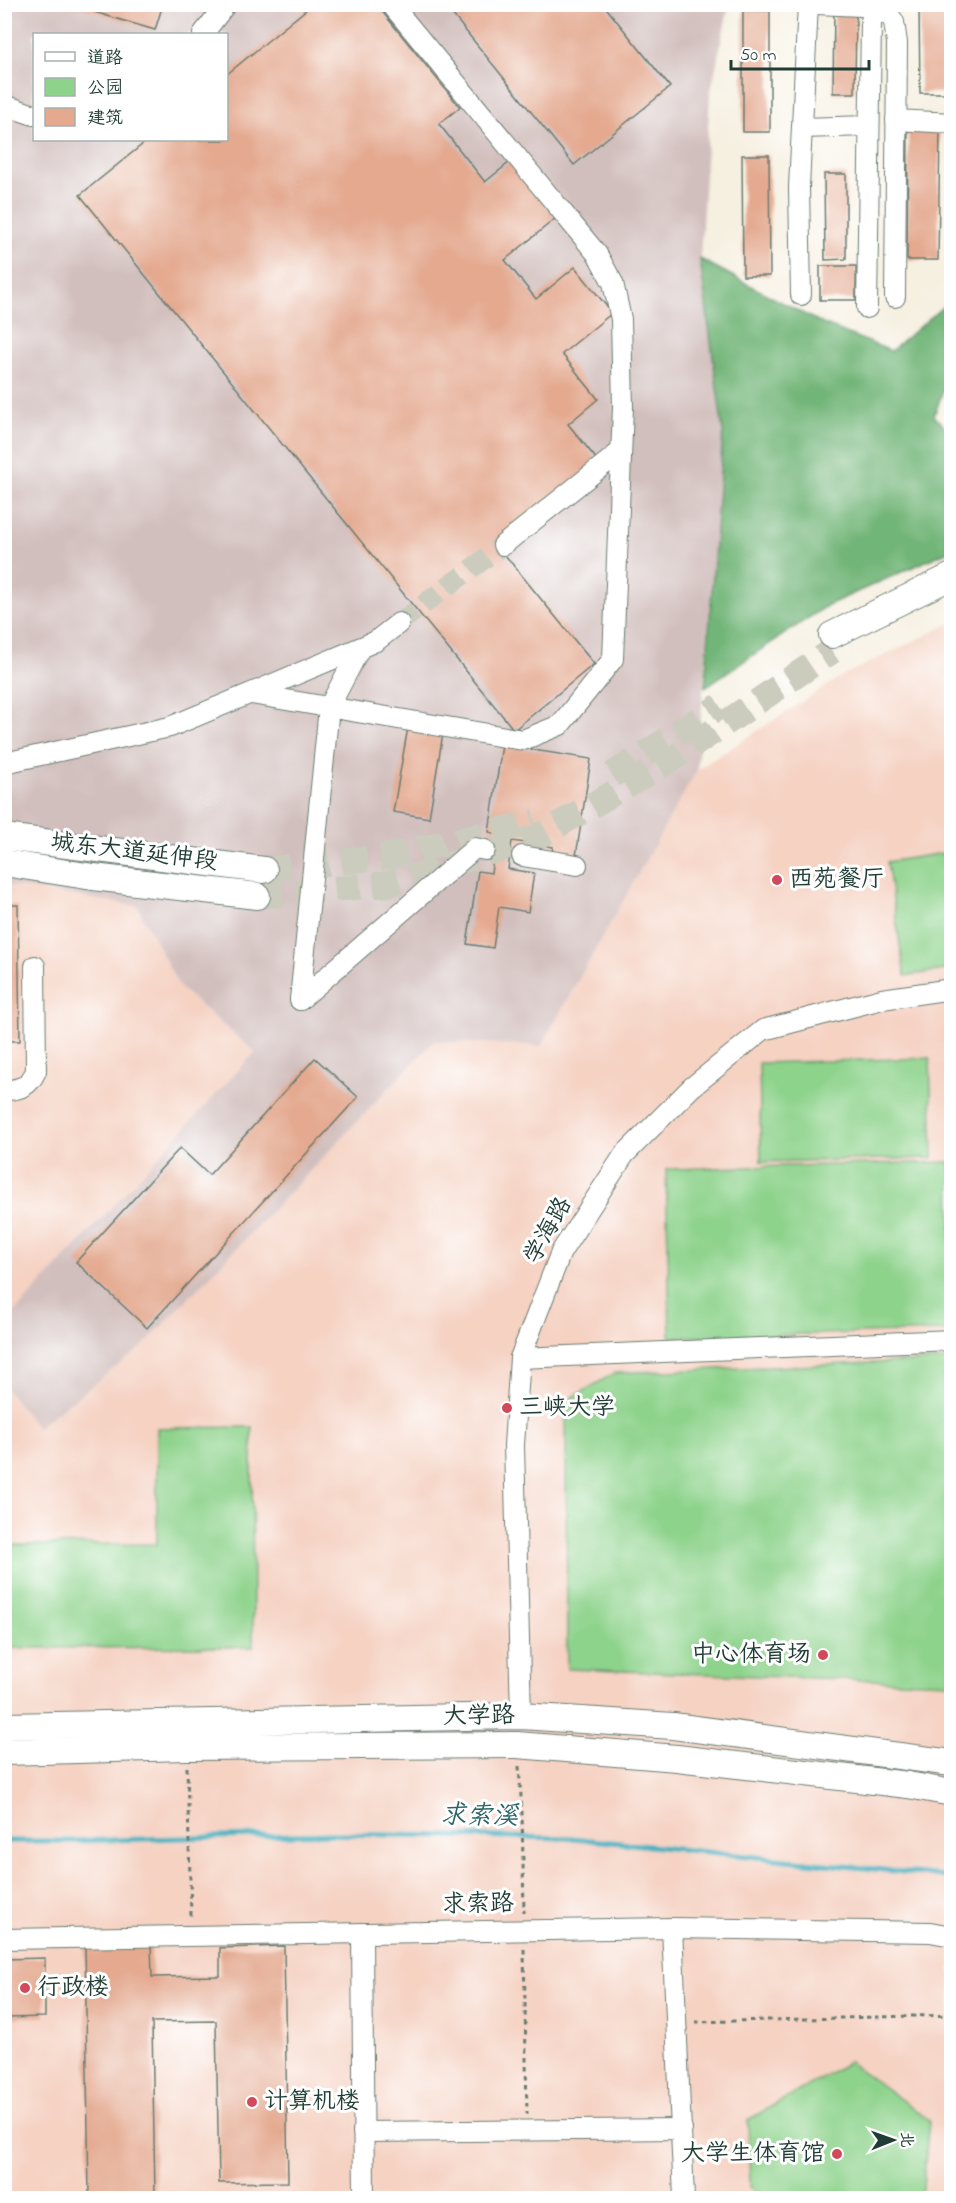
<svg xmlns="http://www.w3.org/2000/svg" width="956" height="2203" font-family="'Indie Flower','LXGW WenKai TC',sans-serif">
	<rect width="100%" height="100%" fill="#fff"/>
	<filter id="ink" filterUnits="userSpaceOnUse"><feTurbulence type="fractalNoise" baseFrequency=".0167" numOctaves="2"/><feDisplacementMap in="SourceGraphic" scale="12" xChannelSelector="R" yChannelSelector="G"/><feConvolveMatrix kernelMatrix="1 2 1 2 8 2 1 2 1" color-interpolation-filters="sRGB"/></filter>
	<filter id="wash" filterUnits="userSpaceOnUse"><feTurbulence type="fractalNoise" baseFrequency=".008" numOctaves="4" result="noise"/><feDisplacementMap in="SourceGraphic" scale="24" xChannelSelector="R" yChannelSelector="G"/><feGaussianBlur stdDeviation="1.35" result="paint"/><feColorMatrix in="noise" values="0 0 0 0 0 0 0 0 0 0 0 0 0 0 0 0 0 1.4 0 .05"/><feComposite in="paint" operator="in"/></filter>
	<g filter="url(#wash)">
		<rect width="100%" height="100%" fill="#f6f0e1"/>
		<g fill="#f5d2c2">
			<polygon points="951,623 951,2198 5,2198 4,1388 38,1428 142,1347 434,1041 541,1046 697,770 842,676"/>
			<polygon points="4,885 137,906 180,988 255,1052 5,1324"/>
		</g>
		<path fill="#d1bfbd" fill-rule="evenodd" d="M 5,5 L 729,5 L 710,95 L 700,259 L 723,432 L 697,770 L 541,1046 L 434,1041 L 142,1347 L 37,1428 L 5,1388 L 4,1324 L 255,1052 L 180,988 L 137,906 L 5,885 ZM 34,34 L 226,34 L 226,140 L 34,140 Z"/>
		<g fill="#8ed38c" stroke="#568860" stroke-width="1.5">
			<polygon points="951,852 951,969 905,976 887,862"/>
			<polygon points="930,1058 933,1158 761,1162 759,1063"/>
			<polygon points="951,1162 951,1331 670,1337 666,1169"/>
			<polygon points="951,1360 951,1683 567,1669 566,1401 615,1373"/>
			<polygon points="252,1427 253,1647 5,1648 5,1545 157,1544 157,1428"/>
			<polygon points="849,2062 929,2120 922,2198 765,2198 750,2188 748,2120"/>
		</g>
		<polygon fill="#72b578" stroke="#487956" stroke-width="1.5" points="700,259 823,324 891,351 952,299 951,369 934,416 951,433 951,550 828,605 705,687 723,432"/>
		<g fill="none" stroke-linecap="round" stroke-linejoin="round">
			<polyline stroke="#41afbf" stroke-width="5" points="4,1841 72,1841 333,1834 572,1838 952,1877"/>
		</g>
		<g id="blocks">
			<g fill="#e4a98f">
				<polygon points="67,4 163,4 155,30"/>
				<polygon points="313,4 376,4 460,107 439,124 485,182 510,162 556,218 505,260 536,299 575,267 612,313 562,354 598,399 568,424 598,461 496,544 594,664 514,730 80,195 148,140 226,140 226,75"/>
				<polygon points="444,4 603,4 670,87 574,165"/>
				<polygon points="834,7 856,8 855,93 833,93"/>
				<polygon points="919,7 948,7 949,93 920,93"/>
				<rect x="743" y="11" width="27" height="121"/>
				<polygon points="908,130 940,130 938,260 907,260"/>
				<polygon points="742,155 769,155 770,276 743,276"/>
				<polygon points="824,174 846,174 846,259 825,260"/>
				<rect x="820" y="266" width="36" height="34"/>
				<polygon points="408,727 443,733 429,818 393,812"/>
				<polygon points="502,745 591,759 576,856 552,852 553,847 512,841 508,869 534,873 528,912 499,907 493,948 467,944 478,871 491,873 497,834 489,832"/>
				<polygon points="4,905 18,905 20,1041 4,1041"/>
				<polygon points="315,1058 358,1097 147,1328 76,1262 180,1148 209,1175"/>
				<polygon points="151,1944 152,1977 220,1976 220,1948 284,1946 288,2182 219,2183 216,2021 152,2022 155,2196 89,2197 85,1945"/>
				<polygon points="45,1958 45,2017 4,2018 4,1959"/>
			</g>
		</g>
	</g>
	<g filter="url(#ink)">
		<use href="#blocks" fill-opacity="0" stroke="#6a7c71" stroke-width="1.5"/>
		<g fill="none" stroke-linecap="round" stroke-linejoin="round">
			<g stroke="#cbccbe" stroke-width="20" stroke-dasharray="20 10" stroke-linecap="butt">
				<polyline points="399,623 503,545"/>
				<polyline points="485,850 522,856"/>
			</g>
			<g stroke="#cbccbe" stroke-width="26" stroke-dasharray="26 13" stroke-linecap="butt">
				<polyline points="612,775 720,706"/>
				<polyline points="264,870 391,856 535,822"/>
				<polyline points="257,896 389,884 537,837 674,758 832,651"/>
			</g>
			<defs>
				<g id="minor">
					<polyline points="816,4 884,7 884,4"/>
					<polyline points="203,34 226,4"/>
					<polyline points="4,105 34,115"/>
					<polyline points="896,120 952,123"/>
					<polyline points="802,128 868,126"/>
					<polyline points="801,295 799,187 808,4"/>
					<polyline points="867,308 871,20 884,7 894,22 897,43 895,297"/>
					<polyline points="503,545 621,451"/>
					<polyline points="251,694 523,740 560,725 613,659 623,407 621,319 613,283 597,254 391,4"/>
					<polyline points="4,763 170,727 376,641 399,623"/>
					<polyline points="522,856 577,865"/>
					<polyline points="300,1000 329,707 360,648"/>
					<polyline points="300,1000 475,848 485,850"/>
					<path d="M 4,1090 C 21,1090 29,1086 36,1071 L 35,966"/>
					<polyline points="520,1358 952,1340"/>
					<polyline points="521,1716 514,1445 520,1358 561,1252 624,1155 692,1087 763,1030 882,999 952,989"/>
					<polyline points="672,1928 684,2198"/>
					<polyline points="362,1933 364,2198"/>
					<polyline points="4,1939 672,1928 930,1932 952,1936"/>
					<polyline points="363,2132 682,2129"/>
				</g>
				<g id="major">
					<polyline points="832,635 952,576"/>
					<polyline points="4,837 264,870"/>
					<polyline points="4,863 93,877 257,896"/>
					<polyline points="4,1726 521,1716 673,1726 952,1763"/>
					<polyline points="4,1752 186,1747 517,1745 677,1758 908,1785 952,1793"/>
				</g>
			</defs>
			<use href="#minor" stroke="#6a7c71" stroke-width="22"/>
			<use href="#major" stroke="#6a7c71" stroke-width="28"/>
			<g stroke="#6a7c71" stroke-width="3" stroke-dasharray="4.5 4.5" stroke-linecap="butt">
				<polyline points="519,1766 522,1812 524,1913"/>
				<polyline points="187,1767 191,1916"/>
				<polyline points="524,1949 527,2114"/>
				<polyline points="695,2022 952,2015"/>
			</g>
			<use href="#minor" stroke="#fff" stroke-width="20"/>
			<use href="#major" stroke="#fff" stroke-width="26"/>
		</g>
	</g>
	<g fill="#d1495b" stroke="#fff" stroke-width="2">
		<circle cx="777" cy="880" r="6"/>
		<circle cx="507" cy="1408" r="6"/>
		<circle cx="823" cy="1655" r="6"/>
		<circle cx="25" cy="1988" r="6"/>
		<circle cx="252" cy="2102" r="6"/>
		<circle cx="837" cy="2154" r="6"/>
	</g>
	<g text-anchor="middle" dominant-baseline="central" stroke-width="6" stroke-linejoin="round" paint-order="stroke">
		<g font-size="24" fill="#1f3d34" stroke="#fff">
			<text transform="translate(134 853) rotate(7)">城东大道延伸段</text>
			<text transform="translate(549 1231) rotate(-61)">学海路</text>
			<text transform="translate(479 1717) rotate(-1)">大学路</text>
			<text transform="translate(478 1905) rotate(-1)">求索路</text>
		</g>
		<g font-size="24" fill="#1f3d34" stroke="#fff" text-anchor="start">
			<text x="789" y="880">西苑餐厅</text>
			<text x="519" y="1408">三峡大学</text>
			<text x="811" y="1655" text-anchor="end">中心体育场</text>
			<text x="37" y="1988">行政楼</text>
			<text x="264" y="2102">计算机楼</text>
			<text x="825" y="2154" text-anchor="end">大学生体育馆</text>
		</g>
		<g font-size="26" font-style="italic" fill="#2b6565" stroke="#fff">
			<text transform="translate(479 1817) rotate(1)">求索溪</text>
		</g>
	</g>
	<rect width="956" height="2203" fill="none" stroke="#fff" stroke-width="24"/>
	<rect x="33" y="33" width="195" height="108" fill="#ffffff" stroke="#a5b1ae" stroke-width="1.5"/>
	<rect x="45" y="52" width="30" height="9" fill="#ffffff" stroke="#a5b1ae" stroke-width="1.5"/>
	<text x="87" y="63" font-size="18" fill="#1f3d34">道路</text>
	<rect x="45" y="78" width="30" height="18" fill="#8ed38c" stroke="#a5b1ae" stroke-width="1.5"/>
	<text x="87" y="93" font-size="18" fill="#1f3d34">公园</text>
	<rect x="45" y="108" width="30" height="18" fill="#e4a98f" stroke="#a5b1ae" stroke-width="1.5"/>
	<text x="87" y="123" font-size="18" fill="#1f3d34">建筑</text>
	<g transform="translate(893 2140) rotate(89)" stroke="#ffffff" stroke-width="4.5" paint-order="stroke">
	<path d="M0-4.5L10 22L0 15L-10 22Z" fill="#1f3d34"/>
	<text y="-9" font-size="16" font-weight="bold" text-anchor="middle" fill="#1f3d34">北</text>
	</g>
	<path d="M731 60v9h138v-9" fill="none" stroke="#1f3d34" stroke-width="3"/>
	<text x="740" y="60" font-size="18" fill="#1f3d34" stroke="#ffffff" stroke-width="4.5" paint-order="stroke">50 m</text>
</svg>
